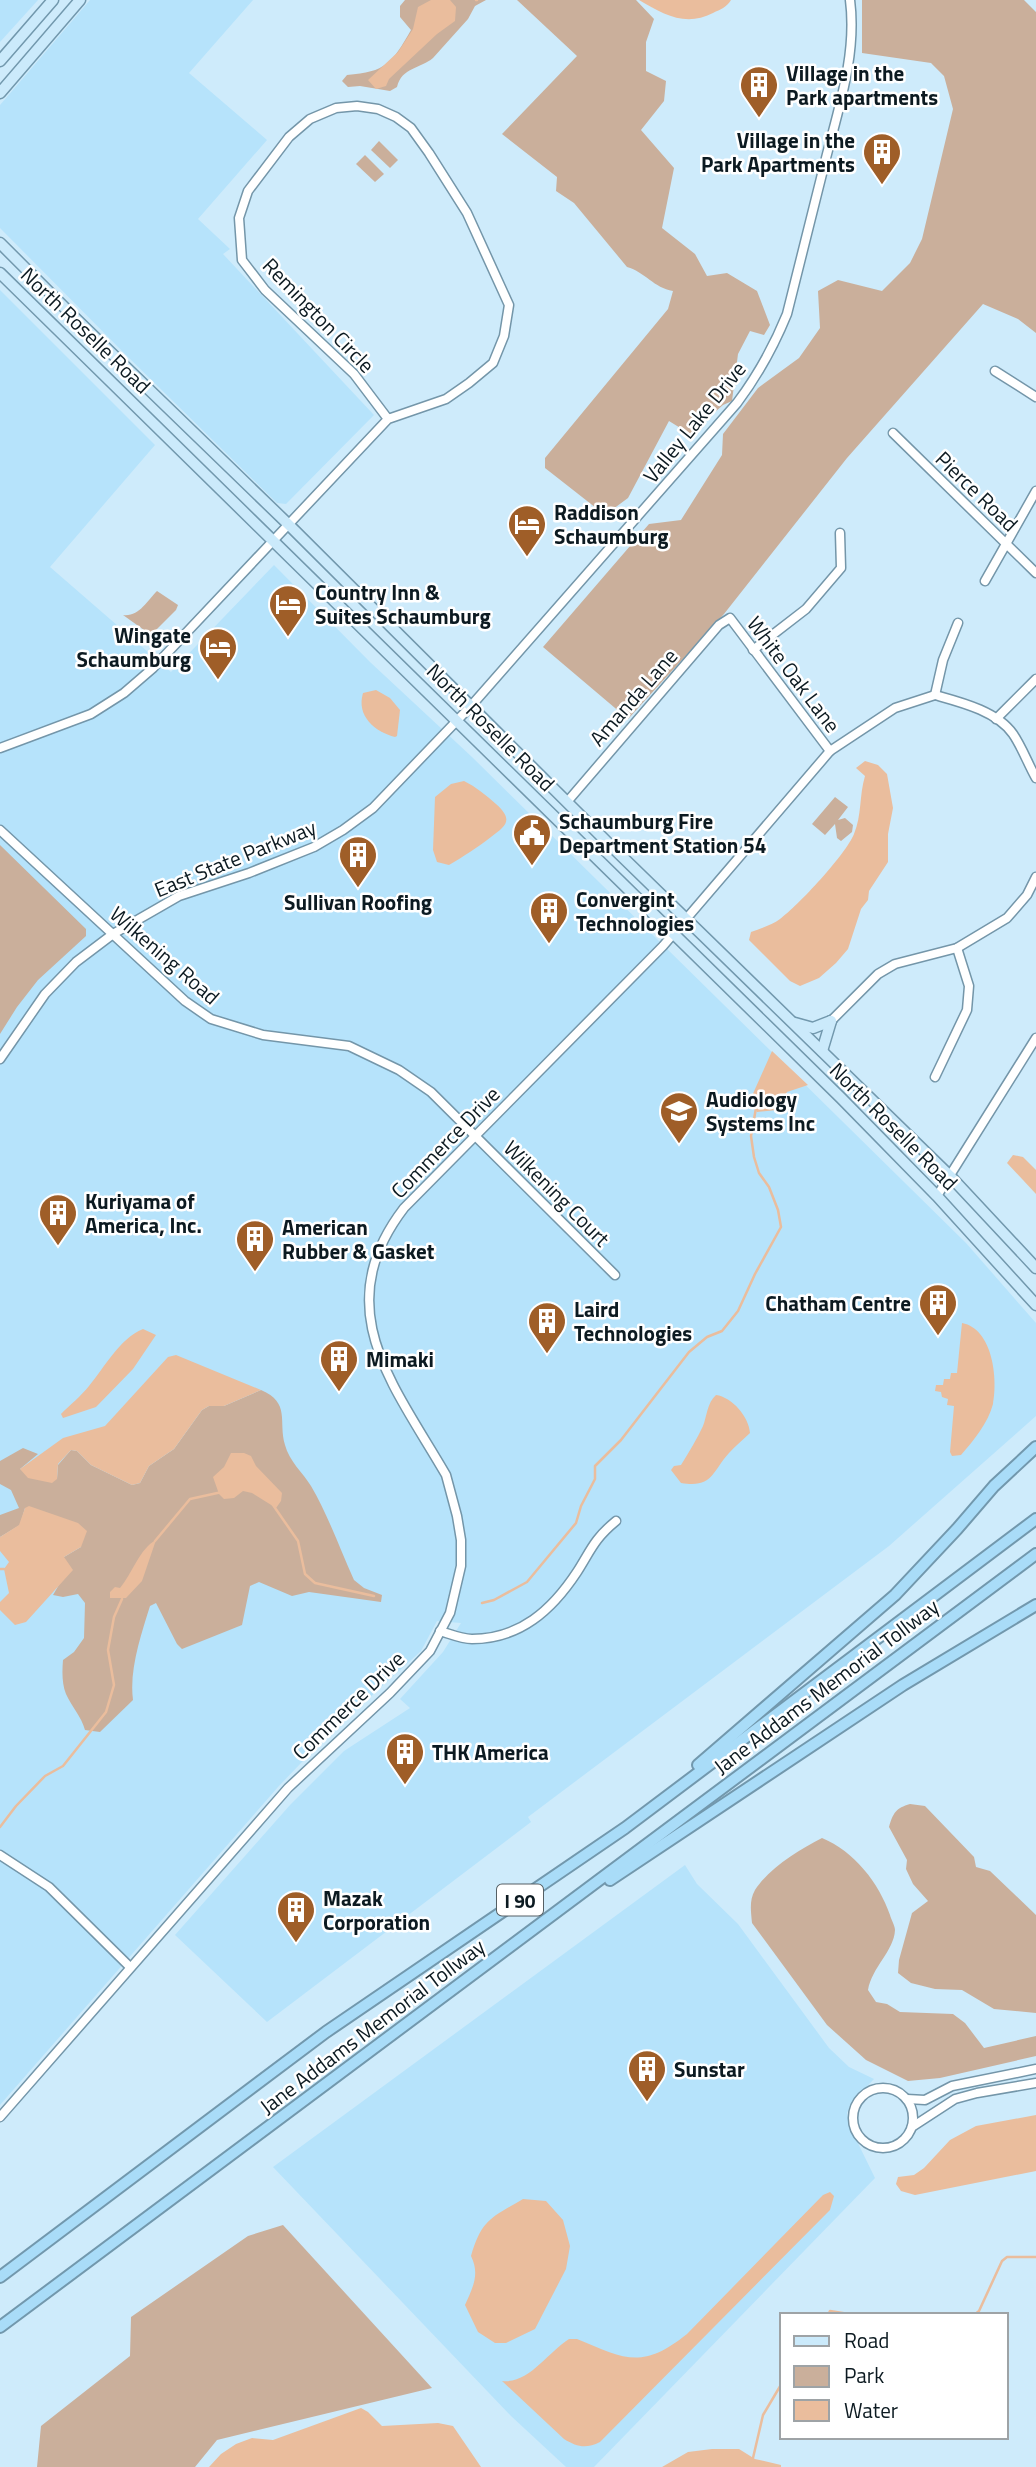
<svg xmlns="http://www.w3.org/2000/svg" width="1036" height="2467" font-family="'Titillium Web',sans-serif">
	<rect width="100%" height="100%" fill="#ceebfb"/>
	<g fill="#b6e3fb">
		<polygon points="0,0 38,0 0,42"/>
		<polygon points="90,0 253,0 189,73 267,140 198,219 230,249 223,254 374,415 286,504 277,503 125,354 0,228 0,105"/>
		<polygon points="0,290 155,445 50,567 171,672 274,565 370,662 472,757 966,1243 1036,1323 1036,1416 889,1546 528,1817 531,1822 267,2022 175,1935 290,1805 344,1751 410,1708 400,1699 443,1652 461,1623 437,1621 421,1651 325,1738 278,1787 0,2105"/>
		<polygon points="685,1865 697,1884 738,1924 829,2048 849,2067 874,2079 852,2102 847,2113 851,2129 875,2178 594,2467 566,2467 511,2416 273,2167"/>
	</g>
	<g fill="#caaf9b">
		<path d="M 405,0 L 486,0 L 475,6 L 468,19 L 433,58 C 420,69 402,67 397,87 L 390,91 L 360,86 L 348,87 L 342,81 L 347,75 C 386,72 392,63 411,30 L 400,17 L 400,6 Z"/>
		<path d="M 517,0 L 636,0 L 654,19 L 646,42 L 646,71 L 666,81 L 664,101 L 641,130 L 674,168 L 662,228 L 695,254 L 707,276 L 727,273 L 757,291 L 770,325 L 764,335 L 750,331 L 738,354 L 732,401 L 723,405 L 690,434 L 669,421 L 628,498 L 605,515 L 545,468 L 545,458 L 668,309 L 673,291 C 654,288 645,272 627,267 L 574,203 L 556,191 L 557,177 L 502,134 L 577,56 Z"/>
		<polygon points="862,0 1024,0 1036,12 1036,333 1018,319 983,304 847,458 724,614 628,719 543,647 649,524 681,520 722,455 723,434 758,388 799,358 820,328 818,291 838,280 882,291 910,263 922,239 953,109 944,76 931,63 862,53"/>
		<polygon points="379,141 398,160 390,168 371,150"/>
		<polygon points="365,155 384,174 375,182 356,164"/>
		<path d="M 157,591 L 178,605 L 176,610 L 151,635 L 123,615 C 139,617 147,601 157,591 Z"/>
		<polygon points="835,797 848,807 838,820 845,818 853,825 852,832 841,841 837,838 835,824 825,835 812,824"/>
		<polygon points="0,845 86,929 86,936 38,980 17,1007 0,1034"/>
		<path d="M 261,1390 C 291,1403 278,1421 285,1445 C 289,1461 303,1473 311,1486 C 328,1515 340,1549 354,1580 L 364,1588 L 382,1595 L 381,1602 L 309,1592 L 292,1596 L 259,1582 L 250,1586 L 242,1625 L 182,1649 L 177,1644 L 156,1603 L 150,1606 C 141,1635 129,1670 133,1700 L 100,1732 L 85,1730 C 81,1716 72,1707 66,1694 C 62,1684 62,1672 63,1660 L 74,1652 L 84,1638 L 85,1603 L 78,1594 L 63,1597 L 53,1595 L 60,1583 L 64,1557 L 81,1547 L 25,1508 L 20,1525 L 0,1537 L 0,1515 L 19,1508 L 11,1490 L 0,1484 L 0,1461 L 23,1448 L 38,1454 L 20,1469 L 57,1479 L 58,1465 L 71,1450 L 77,1451 L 91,1465 L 132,1485 L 140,1483 L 149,1466 L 174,1449 L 202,1410 L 209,1406 L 224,1406 Z"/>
		<path d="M 910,1804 L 925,1806 L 974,1857 L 976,1867 L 990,1871 L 1036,1915 L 1036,2013 L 994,2009 L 962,1990 L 935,1989 L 911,1983 L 898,1973 L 899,1960 L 912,1913 L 928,1901 L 913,1884 L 906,1869 L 907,1860 L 889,1827 C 893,1813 896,1808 910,1804 Z"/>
		<path d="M 822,1838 C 854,1851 879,1883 890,1915 C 891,1919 895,1926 895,1930 C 894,1951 872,1967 868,1990 L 876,2002 L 887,2004 L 900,2012 L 953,2014 L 965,2023 L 984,2048 L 1036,2036 L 1036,2056 L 940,2078 L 908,2081 L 866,2060 L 827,2025 L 752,1923 C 751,1912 749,1900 755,1890 C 769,1868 799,1850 822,1838 Z"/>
		<polygon points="283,2225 432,2388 217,2440 195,2467 37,2467 41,2426 130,2356 131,2317 248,2236"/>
	</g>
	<g fill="#eabd9d">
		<polygon points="431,0 450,0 456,7 455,21 437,34 389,79 386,86 376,89 368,80 398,52 413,29 418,7"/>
		<path d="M 639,0 L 731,0 C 726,8 721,9 713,13 C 686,27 664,15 639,0 Z"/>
		<path d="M 376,690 L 390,698 L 400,710 L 397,736 L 395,737 C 375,732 356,716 363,693 Z"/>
		<path d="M 865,761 L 878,765 L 887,774 L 893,808 L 888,834 L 888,862 L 869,891 L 868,900 L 861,909 L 848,949 L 836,963 L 819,978 L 800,986 L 790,981 L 749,940 L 751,932 C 761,928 772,925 780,919 C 798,906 846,854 854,834 C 862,815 859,796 865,776 L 856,768 Z"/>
		<path d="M 464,781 C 476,787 486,795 496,804 C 514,820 506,826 491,837 C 477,848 464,856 449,865 L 437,862 L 433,850 L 435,797 L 451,784 Z"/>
		<polygon points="772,1051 808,1085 787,1092 777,1110 757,1112 751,1098"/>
		<polygon points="1013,1155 1023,1157 1036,1170 1036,1194 1007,1163"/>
		<path d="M 962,1323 C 993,1329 998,1379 993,1404 C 988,1423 974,1440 961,1455 L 952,1456 L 950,1452 L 954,1406 L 947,1405 L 948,1399 L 942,1397 L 941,1392 L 935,1391 L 936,1385 L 943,1385 L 944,1379 L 950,1379 L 951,1373 L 957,1373 Z"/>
		<path d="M 143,1329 L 156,1335 L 133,1369 L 96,1407 L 63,1418 L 61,1414 C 70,1405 81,1396 89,1386 C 105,1367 119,1339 143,1329 Z"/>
		<polygon points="176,1355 261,1390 224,1406 209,1406 202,1410 174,1449 149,1466 140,1483 132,1485 91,1465 77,1451 71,1450 58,1464 57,1479 52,1483 28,1478 20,1469 63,1438 105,1426 168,1357"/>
		<path d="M 716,1395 C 732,1397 749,1417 750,1433 C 743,1440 735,1446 729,1453 C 711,1473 713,1488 681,1483 L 671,1470 L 674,1466 L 681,1465 C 689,1452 697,1439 703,1426 C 707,1416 707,1403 716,1395 Z"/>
		<polygon points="231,1453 244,1453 251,1456 256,1466 282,1493 281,1501 276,1508 252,1493 243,1491 234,1498 224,1499 219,1494 213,1477 224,1467"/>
		<polygon points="29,1506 78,1523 87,1531 81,1547 64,1557 73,1570 26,1622 15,1625 0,1610 0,1602 9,1593 4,1569 9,1562 0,1551 0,1537 19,1525 25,1508"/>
		<path d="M 156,1540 L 142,1581 L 126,1598 L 110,1598 L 110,1592 L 115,1587 L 120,1588 C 132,1574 140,1548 156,1540 Z"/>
		<polygon points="1036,2115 1036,2171 915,2195 901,2191 896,2184 898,2177 914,2175 924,2168 950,2140 976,2126"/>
		<path d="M 830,2192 L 834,2196 L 830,2210 L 600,2442 C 586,2449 577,2447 564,2439 L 502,2381 C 529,2384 548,2352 569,2339 L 577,2339 C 625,2359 642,2370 687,2334 L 823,2195 Z"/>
		<path d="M 523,2199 L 546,2201 L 563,2220 L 570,2246 L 566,2269 L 535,2329 L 506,2343 L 495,2343 L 478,2332 L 465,2305 C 473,2287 480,2274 471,2256 C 482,2219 491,2218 523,2199 Z"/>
		<polygon points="361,2408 368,2412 382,2426 438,2423 453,2426 481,2467 209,2467 221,2454 236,2444 252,2438 273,2440"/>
		<polygon points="712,2449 739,2449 755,2459 781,2465 781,2467 662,2467 688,2452"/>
	</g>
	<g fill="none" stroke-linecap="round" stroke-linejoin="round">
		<g stroke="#eabd9d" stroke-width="2.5">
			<polyline points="476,0 477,0"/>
			<polyline points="273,1505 298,1541 305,1574 315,1583 374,1596"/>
			<polyline points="155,1541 190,1499 222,1492"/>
			<polyline points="0,1569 4,1569"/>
			<polyline points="482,1603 494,1600 527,1582 576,1523 581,1506 595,1479 595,1466 621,1440 689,1352 707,1337 722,1331 738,1311 755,1274 781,1227 778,1210 769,1187 759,1173 754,1157 751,1136 756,1108"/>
			<polyline points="0,1827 16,1806 45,1776 63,1766 106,1712 114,1685 108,1650 114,1617 122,1599"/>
			<polyline points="828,2315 830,2311 855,2315"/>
			<polyline points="974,2315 979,2311 1002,2261 1007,2257 1036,2257"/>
			<polyline points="753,2458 763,2415 782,2383"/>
		</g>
		<defs>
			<g id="minor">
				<polyline points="995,371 1036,397"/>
				<polyline points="893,433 1036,573"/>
				<polyline points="985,581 1036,491"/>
				<polyline points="753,650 806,609 841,568 840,533"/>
				<path d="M 935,695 C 960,702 997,711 1013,734 C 1022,747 1028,764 1036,778"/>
				<polyline points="935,695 943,660 958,623"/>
				<polyline points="996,719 1036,679"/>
				<polyline points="0,748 91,714 124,693 153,668 388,419 446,399 469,383 493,363 504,336 509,305 467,213 429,153 411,128 396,117 378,109 357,106 336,108 310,119 289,137 248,191 239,218 242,260 265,290 354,374 388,419"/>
				<polyline points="567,802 719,625 730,618 830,751"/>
				<polyline points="0,830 185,1001 211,1019 263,1035 349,1046 399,1070 431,1092 615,1275"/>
				<polyline points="831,1021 878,974 895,964 957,948 1007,918 1027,895 1036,877"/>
				<path d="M 0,1059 L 45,994 L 76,962 L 113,934 L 179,896 L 249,873 L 314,847 L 343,830 L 373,808 L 471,706 L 737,403 C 758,375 774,346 787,314 C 800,262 813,210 826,158 C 839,107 857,53 850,0"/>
				<polyline points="935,1077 967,1010 969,986 957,948"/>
				<polyline points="937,1196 1036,1038"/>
				<path d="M 440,1631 C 450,1634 462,1639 472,1639 C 520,1639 552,1610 577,1572 C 591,1550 594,1539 616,1521"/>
				<polyline points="0,1855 49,1887 130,1967"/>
				<circle cx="883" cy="2118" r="30"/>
				<polyline points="907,2099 925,2100 952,2086 1036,2069"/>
				<path d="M 0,2117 L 288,1788 L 390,1693 L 430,1651 L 450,1613 L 461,1566 L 461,1540 L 457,1516 L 446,1475 C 394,1385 327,1309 404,1208 L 663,946 L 830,751 L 895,708 L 935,695"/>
				<polyline points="912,2127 955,2099 977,2093 1036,2083"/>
			</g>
			<g id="major">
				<polyline points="0,61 53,0"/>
				<polyline points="0,93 80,0"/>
				<polyline points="0,243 73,316 288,524 606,841 950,1176 1036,1268"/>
				<polyline points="0,273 841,1098 937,1196 1036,1305"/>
				<polyline points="795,1023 813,1028 831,1021"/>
				<polyline points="822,1051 831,1021"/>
			</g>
			<g id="highway">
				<polyline points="698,1765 895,1595 957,1529 994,1486 1036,1447"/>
				<polyline points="610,1880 903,1685 1036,1605"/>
				<polyline points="0,2277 326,2032 625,1828 1036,1519"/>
				<polyline points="0,2327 1036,1554"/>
			</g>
		</defs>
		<use href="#minor" stroke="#7496a9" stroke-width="11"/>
		<use href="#major" stroke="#7298ad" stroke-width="13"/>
		<use href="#highway" stroke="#7298ad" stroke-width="14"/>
		<use href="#minor" stroke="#fff" stroke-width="8"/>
		<use href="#major" stroke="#cbeafb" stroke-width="10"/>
		<use href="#highway" stroke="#a9dcf8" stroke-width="10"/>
	</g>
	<defs>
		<symbol id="building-pin" viewBox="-11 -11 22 30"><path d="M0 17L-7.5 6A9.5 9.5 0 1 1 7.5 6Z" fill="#9f5e28" stroke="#fff"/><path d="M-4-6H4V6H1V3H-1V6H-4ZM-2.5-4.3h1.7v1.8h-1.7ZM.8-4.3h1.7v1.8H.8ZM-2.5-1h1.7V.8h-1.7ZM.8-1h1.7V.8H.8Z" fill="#fff"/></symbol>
		<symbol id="hotel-pin" viewBox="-11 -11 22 30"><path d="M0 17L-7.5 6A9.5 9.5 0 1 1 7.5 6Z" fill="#9f5e28" stroke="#fff"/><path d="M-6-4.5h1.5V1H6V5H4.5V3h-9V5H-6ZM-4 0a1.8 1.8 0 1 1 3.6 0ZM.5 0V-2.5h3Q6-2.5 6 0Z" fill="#fff"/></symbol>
		<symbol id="civic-pin" viewBox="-11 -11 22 30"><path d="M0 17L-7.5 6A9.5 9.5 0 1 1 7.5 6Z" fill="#9f5e28" stroke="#fff"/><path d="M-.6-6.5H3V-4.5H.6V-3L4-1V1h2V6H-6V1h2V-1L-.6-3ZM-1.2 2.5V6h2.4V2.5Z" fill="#fff"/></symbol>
		<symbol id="university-pin" viewBox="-11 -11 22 30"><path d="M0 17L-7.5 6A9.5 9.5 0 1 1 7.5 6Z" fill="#9f5e28" stroke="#fff"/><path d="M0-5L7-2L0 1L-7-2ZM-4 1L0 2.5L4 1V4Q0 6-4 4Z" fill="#fff"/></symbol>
	</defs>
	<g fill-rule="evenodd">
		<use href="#building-pin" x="737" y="63" width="44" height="60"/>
		<use href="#building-pin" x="860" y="130" width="44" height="60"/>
		<use href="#hotel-pin" x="505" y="502" width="44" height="60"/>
		<use href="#hotel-pin" x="266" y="582" width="44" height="60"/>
		<use href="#hotel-pin" x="196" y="625" width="44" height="60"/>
		<use href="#civic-pin" x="510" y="811" width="44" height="60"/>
		<use href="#building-pin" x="336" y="833" width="44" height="60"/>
		<use href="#building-pin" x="527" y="889" width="44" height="60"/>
		<use href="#university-pin" x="657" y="1089" width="44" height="60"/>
		<use href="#building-pin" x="36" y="1191" width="44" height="60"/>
		<use href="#building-pin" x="233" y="1217" width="44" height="60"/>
		<use href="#building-pin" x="916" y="1281" width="44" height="60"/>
		<use href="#building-pin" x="525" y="1299" width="44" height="60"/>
		<use href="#building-pin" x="317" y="1337" width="44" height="60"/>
		<use href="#building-pin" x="383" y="1730" width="44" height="60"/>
		<use href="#building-pin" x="274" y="1888" width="44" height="60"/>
		<use href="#building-pin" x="625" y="2047" width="44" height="60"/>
	</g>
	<g text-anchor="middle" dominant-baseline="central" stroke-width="5" stroke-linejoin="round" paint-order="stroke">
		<rect fill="#fff" stroke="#555f64" stroke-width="2" x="497" y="1884.5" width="46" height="31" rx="5"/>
		<g font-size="19" font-weight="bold" fill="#0c1a21">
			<text x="520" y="1900">I 90</text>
		</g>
		<g font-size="21" font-weight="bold" fill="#0c1a21" stroke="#fff" text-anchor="start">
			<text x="786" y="73">Village in the<tspan x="786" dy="24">Park apartments</tspan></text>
			<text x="855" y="140" text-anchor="end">Village in the<tspan x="855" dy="24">Park Apartments</tspan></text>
			<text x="554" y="512">Raddison<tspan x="554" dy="24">Schaumburg</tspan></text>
			<text x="315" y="592">Country Inn &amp;<tspan x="315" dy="24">Suites Schaumburg</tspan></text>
			<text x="191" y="635" text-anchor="end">Wingate<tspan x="191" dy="24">Schaumburg</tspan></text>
			<text x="559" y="821">Schaumburg Fire<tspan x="559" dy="24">Department Station 54</tspan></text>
			<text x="576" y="899">Convergint<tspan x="576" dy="24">Technologies</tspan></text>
			<text x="358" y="902" text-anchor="middle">Sullivan Roofing</text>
			<text x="706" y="1099">Audiology<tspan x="706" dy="24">Systems Inc</tspan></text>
			<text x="85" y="1201">Kuriyama of<tspan x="85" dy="24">America, Inc.</tspan></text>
			<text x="282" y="1227">American<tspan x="282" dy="24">Rubber &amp; Gasket</tspan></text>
			<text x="911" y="1303" text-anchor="end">Chatham Centre</text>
			<text x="574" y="1309">Laird<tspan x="574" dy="24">Technologies</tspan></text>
			<text x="366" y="1359">Mimaki</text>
			<text x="432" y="1752">THK America</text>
			<text x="323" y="1898">Mazak<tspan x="323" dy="24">Corporation</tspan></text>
			<text x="674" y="2069">Sunstar</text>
		</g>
		<g font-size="21" fill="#0c1a21" stroke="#fff">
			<text transform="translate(319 315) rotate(46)">Remington Circle</text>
			<text transform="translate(86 330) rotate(44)">North Roselle Road</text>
			<text transform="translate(694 422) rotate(-51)">Valley Lake Drive</text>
			<text transform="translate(977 491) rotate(44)">Pierce Road</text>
			<text transform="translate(794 674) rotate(53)">White Oak Lane</text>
			<text transform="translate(633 697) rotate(-49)">Amanda Lane</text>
			<text transform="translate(491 727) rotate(45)">North Roselle Road</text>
			<text transform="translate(235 858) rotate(-22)">East State Parkway</text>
			<text transform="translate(165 955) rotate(41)">Wilkening Road</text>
			<text transform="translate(894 1126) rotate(45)">North Roselle Road</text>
			<text transform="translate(445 1142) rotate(-46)">Commerce Drive</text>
			<text transform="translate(557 1193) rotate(45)">Wilkening Court</text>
			<text transform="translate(826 1686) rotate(-37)">Jane Addams Memorial Tollway</text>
			<text transform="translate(348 1705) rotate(-44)">Commerce Drive</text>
			<text transform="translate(372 2026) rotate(-37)">Jane Addams Memorial Tollway</text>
		</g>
	</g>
	<rect x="780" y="2313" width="228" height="126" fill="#ffffff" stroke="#9ea3a6" stroke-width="2"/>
	<rect x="794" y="2336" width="35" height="10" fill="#cbeafb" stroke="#9ea3a6" stroke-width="2"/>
	<text x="844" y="2348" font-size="21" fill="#0c1a21">Road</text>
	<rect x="794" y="2366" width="35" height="21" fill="#caaf9b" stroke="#9ea3a6" stroke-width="2"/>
	<text x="844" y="2383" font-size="21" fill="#0c1a21">Park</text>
	<rect x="794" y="2400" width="35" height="21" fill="#eabd9d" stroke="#9ea3a6" stroke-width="2"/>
	<text x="844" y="2418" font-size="21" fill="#0c1a21">Water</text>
</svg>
